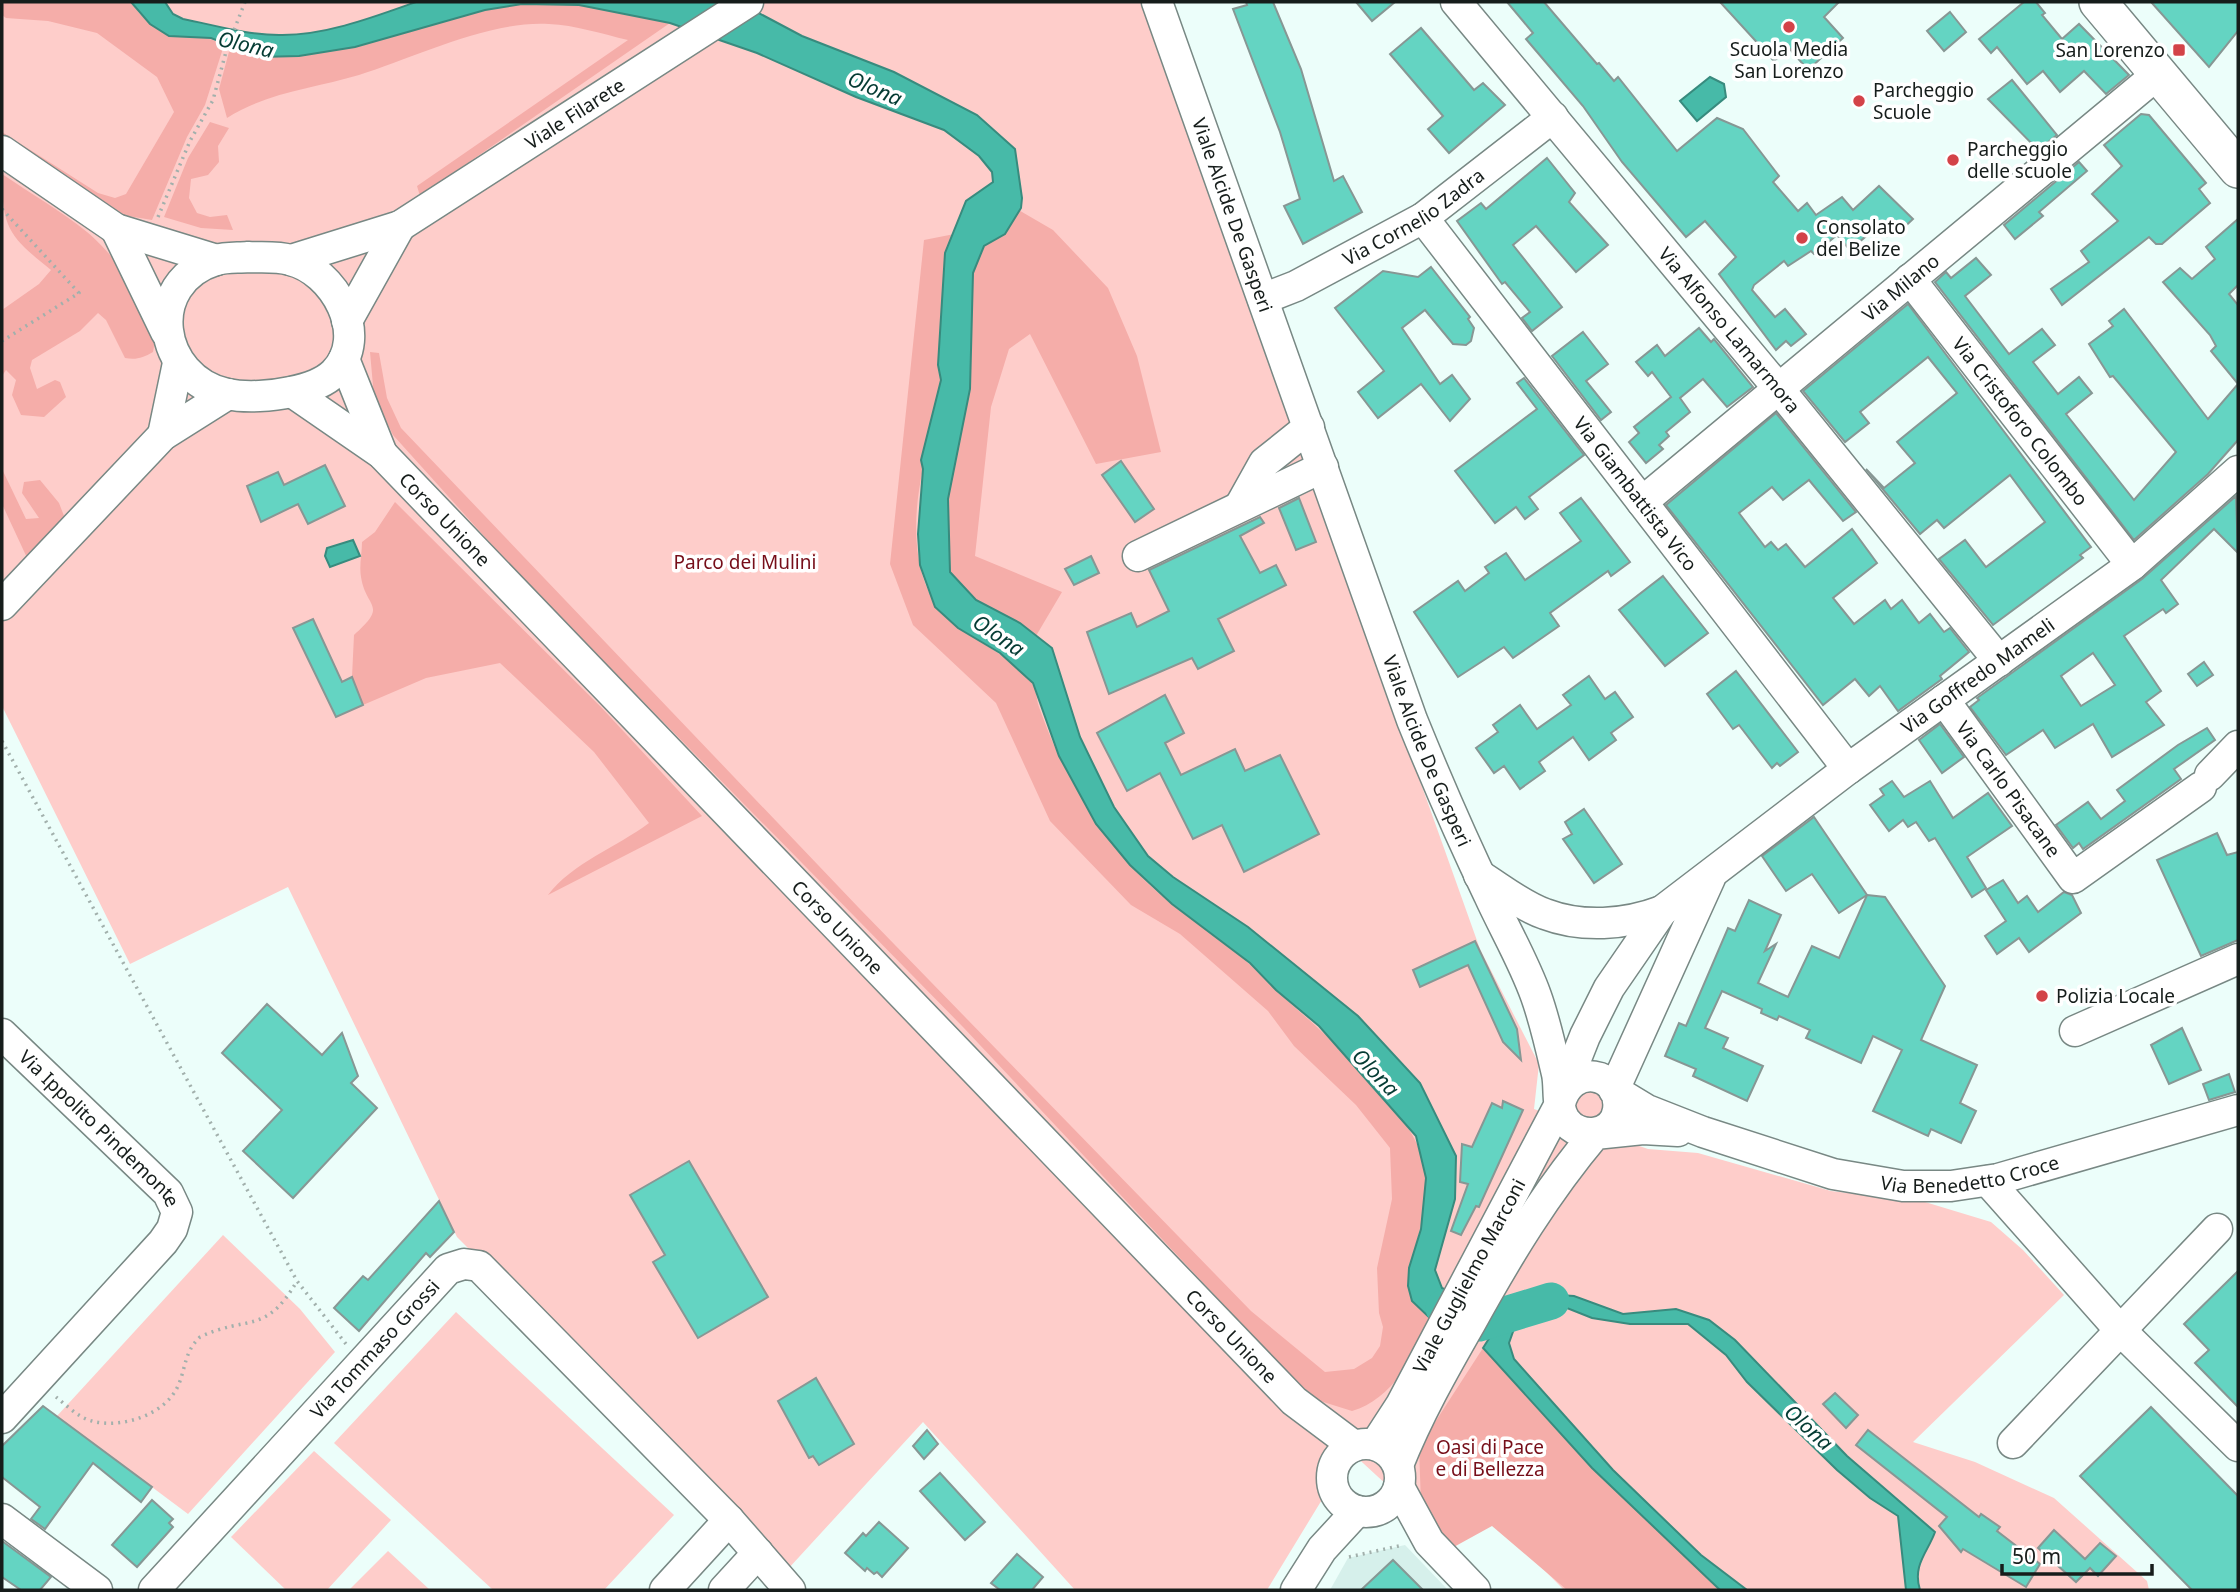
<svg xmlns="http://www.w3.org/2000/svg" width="2240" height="1592" font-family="'Noto Sans',sans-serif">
	<rect width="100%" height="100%" fill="#ecfefa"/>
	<polygon fill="#d6f0eb" points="1405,1545 1448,1590 1330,1590 1348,1558"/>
	<g fill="#fecdca">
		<polygon points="2,2 1142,2 1480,949 1539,1064 1534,1109 1568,1121 1568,1091 1611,1091 1596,1131 1648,1149 1698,1153 1831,1191 1925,1202 1991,1222 2023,1250 2064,1295 1913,1442 1975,1462 2054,1498 2147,1581 2149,1590 1564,1590 1486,1511 1451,1544 1351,1452 1267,1590 1075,1590 923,1422 788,1569 457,1237 288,887 130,964 2,706"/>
		<polygon points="223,1235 300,1309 335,1352 188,1514 57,1416"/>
		<polygon points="456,1312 674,1515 604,1590 493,1590 334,1443"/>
		<polygon points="314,1451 391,1520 327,1590 286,1590 231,1537"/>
		<polygon points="388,1551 430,1590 349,1590"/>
	</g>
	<g fill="#f5ada9">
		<path d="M 2,2 L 131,2 C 162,49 184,24 224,45 L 205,105 L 187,137 L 152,220 L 122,215 L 2,139 L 2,132 L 98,193 L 115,198 L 126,194 L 174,112 L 157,77 L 97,33 L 48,21 L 6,18 L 2,15 Z"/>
		<path d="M 522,4 L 579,5 L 670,23 L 420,196 L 417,186 L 628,40 C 602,34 575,25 549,24 C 491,20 413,58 359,75 C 315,88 265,93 227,118 L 219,89 L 230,48 L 259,57 L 299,56 L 355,47 L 485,10 Z"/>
		<polygon points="210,122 229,128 218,146 219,162 208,175 191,179 189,198 197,213 210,217 227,215 233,230 201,228 164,217 188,158"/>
		<path d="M 2,174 C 30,193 61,211 87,232 C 114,254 162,316 153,352 C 143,358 136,360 125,358 L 106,320 L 98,313 L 80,331 L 32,360 L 30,368 L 37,389 L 55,380 L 60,382 L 66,397 L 44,417 L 21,415 L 12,395 L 16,380 L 6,370 L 2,376 L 2,310 L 39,284 L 51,270 C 9,236 2,229 2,174 Z"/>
		<path d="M 1015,208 L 1053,230 L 1108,288 L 1137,356 L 1161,452 L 1096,464 L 1030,334 L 1009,349 L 991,407 L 975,556 L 1062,592 L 1033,641 L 950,583 L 942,505 L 966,350 L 940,347 L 938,368 L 941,380 L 921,460 L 923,469 C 911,522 910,595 960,629 C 985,646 1012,658 1031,682 C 1037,689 1036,698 1039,707 C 1045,723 1051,740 1059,756 C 1077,794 1101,829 1128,862 C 1156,897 1198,922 1233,950 C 1250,963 1264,979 1279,993 C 1323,1033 1421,1114 1426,1174 C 1428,1206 1418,1238 1409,1268 L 1434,1322 C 1413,1356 1393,1399 1352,1411 L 1317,1400 L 1284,1369 L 963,1027 L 520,576 L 393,435 L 374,397 L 370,352 L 379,353 L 387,398 L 401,428 L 859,908 L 1251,1311 L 1325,1372 L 1354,1369 L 1372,1358 L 1380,1346 L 1383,1327 L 1379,1313 L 1377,1268 L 1392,1199 L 1390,1148 L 1356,1105 L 1294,1046 L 1268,1011 L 1180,934 L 1131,905 L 1050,821 L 996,703 L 913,625 L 890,564 L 924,240 L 985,228 Z"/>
		<polygon points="2,469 26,519 39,518 22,493 24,482 40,480 59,503 66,521 29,562 2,504"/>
		<path d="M 395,502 L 600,706 L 702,816 L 548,895 C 572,863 617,847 649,823 L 594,752 L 500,663 L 426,678 L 363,705 L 352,677 L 354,635 C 389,604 366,609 361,577 C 359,566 362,553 362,542 L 375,532 Z"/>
		<polygon points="1483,1348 1592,1468 1720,1590 1567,1590 1492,1526 1452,1548 1421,1504 1419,1447"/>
	</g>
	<g fill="#47baa8" stroke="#388b7e" stroke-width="2">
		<path d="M 131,2 L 165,2 L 173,14 L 183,19 C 214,25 247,35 279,35 C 324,36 374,17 416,2 L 738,2 L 802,36 L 894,72 L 977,115 L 1015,149 L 1022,198 L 1021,208 L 1005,234 L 984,246 L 973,273 L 970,389 L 948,499 L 950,572 L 976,600 L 1020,623 L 1052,648 L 1080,737 L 1114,807 L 1148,856 L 1173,877 L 1248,927 L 1358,1016 L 1420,1083 L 1456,1156 L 1455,1199 L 1435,1270 L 1442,1288 L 1452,1293 L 1434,1322 L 1412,1301 L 1408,1286 L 1409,1268 L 1421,1229 L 1426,1178 L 1416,1136 L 1319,1026 L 1276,990 L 1250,963 L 1172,904 L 1130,865 L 1096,824 L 1059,756 L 1033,683 L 1000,653 L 958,628 L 935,607 L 920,565 L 918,534 L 923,469 L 921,460 L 941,380 L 938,365 L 945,253 L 966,201 L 993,182 L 992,172 L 979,156 L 944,130 L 856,97 L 757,53 L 670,23 L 579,5 L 522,4 L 485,10 L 355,47 L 299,56 L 259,57 L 211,38 L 169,36 L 150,24 Z"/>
		<polygon points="1710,77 1724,84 1726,97 1697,121 1680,101"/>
		<polygon points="353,540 360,556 330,567 325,556 327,548"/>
		<path d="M 1544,1294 L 1574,1296 L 1623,1314 L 1676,1309 L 1709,1320 L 1735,1340 L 1847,1456 L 1935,1532 C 1928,1552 1912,1565 1920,1590 L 1906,1590 L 1898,1516 L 1870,1498 L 1837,1470 L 1747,1382 L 1726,1355 L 1688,1324 L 1630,1324 L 1592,1318 L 1567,1308 L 1542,1310 L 1532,1313 L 1514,1329 L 1509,1343 L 1514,1359 L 1613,1470 L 1701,1555 L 1747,1590 L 1720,1590 L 1592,1468 L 1483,1348 C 1504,1316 1504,1304 1544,1294 Z"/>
	</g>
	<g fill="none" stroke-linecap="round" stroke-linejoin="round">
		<polyline stroke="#47baa8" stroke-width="37" points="1444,1308 1479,1323 1551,1301"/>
	</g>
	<g fill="#64d4c2" stroke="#879794" stroke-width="2" fill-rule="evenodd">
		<polygon points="1246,2 1273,2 1301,69 1334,181 1343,176 1362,212 1303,244 1284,206 1300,199 1280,132 1233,9 1247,5"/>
		<polygon points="1356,2 1395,2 1372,21"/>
		<polygon points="1507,2 1544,2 1597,64 1599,63 1614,81 1618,77 1677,151 1717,118 1743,129 1779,176 1773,182 1798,211 1807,203 1816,215 1842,197 1853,210 1879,186 1913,219 1898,233 1895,229 1887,236 1878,226 1850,250 1837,235 1814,254 1811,251 1788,266 1784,261 1754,285 1752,290 1775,317 1785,309 1806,334 1791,346 1786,341 1776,350 1719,274 1736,257 1705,221 1686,237 1622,162 1583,106 1526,39 1533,33"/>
		<polygon points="1720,2 1839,2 1824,17 1843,38 1808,70 1789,48 1774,61"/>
		<polygon points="2024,2 2036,2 2045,13 2042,15 2062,39 2079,24 2129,75 2106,94 2084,71 2060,92 2043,71 2027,84 1997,47 1991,53 1979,39"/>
		<polygon points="2151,2 2238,2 2238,31 2209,67"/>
		<polygon points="1950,12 1966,32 1944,51 1927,31"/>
		<polygon points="1421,28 1474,90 1483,83 1505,105 1449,153 1428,129 1443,116 1390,54"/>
		<polygon points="2012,80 2057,135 2038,150 1988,99"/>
		<polygon points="2141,114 2149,115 2206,183 2199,189 2210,203 2162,244 2156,244 2149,237 2062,305 2051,289 2089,262 2081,251 2118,221 2092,194 2122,166 2104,145"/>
		<polygon points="1547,158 1575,193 1569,202 1608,245 1576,272 1536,226 1513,245 1562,307 1532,331 1522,318 1530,312 1505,282 1502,284 1457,221 1481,203 1486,209"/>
		<polygon points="2079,162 2087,171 2039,212 2043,216 2015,239 2004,225"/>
		<polygon points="2238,219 2238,285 2229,294 2238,305 2238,384 2211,351 2216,346 2210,335 2163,282 2180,268 2192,279 2215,259 2206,247"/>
		<polygon points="1976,258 1991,275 1965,296 2009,354 2042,329 2055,345 2033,362 2058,394 2079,377 2092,393 2066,414 2134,500 2176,452 2113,376 2110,377 2089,344 2113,326 2109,321 2124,309 2208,419 2238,384 2238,440 2208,474 2134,540 1935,282 1946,272 1951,278"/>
		<polygon points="1431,267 1470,317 1468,319 1474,328 1471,341 1466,345 1453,344 1425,310 1402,328 1440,384 1452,375 1470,399 1450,421 1421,384 1378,418 1358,392 1384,371 1335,308 1383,271 1418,277"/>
		<polygon points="1908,304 2091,547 2080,555 2083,558 1993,625 1939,559 1965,540 1986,567 2045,522 2010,475 1944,528 1937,520 1920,534 1866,469 1884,488 1915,463 1897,442 1957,393 1928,357 1860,412 1869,423 1845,442 1803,391"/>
		<polygon points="1699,328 1711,342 1714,339 1753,387 1727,407 1703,379 1680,398 1690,412 1666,432 1669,436 1659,445 1663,449 1646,463 1629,442 1639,433 1634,427 1671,397 1652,372 1648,376 1636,362 1657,345 1665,356"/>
		<polygon points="1583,332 1608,364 1586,381 1611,412 1601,420 1552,356"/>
		<polygon points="1524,378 1584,455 1529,497 1538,509 1525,519 1516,507 1495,523 1455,471 1537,409 1517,383"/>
		<polygon points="1776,413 1856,512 1843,521 1809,480 1783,500 1772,487 1739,513 1765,547 1771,542 1778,550 1786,544 1805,567 1852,529 1877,563 1833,598 1854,624 1885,600 1891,609 1902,600 1919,623 1930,614 1944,632 1950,628 1969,652 1940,676 1942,679 1898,711 1880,686 1869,696 1855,679 1823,705 1666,505"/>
		<polygon points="1121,461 1154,509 1135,522 1102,475"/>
		<polygon points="325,465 345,506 308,524 298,504 261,522 247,486 278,472 284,485"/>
		<path d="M 2236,496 L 2238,553 L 2214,529 L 2161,580 L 2178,604 L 2166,613 L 2163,609 L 2124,636 L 2161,691 L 2146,702 L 2164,725 L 2112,757 L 2093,724 L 2055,748 L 2043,730 L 2006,755 L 1970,707 L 1979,700 L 1977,698 L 2142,579 ZM 2093,653 L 2115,685 L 2081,706 L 2061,676 Z"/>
		<polygon points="1299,498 1316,542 1296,550 1279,508"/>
		<polygon points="1581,498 1630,562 1611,576 1608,571 1550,613 1559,626 1513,658 1504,647 1458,677 1414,612 1458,581 1465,591 1489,573 1485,567 1506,553 1525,580 1581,541 1560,513"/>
		<polygon points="1260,517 1264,523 1240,536 1260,573 1276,565 1286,585 1218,619 1234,651 1198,669 1192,658 1109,694 1087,632 1131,613 1137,627 1169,611 1149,570"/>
		<polygon points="1091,556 1099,573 1074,585 1065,569"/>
		<polygon points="1663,576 1708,633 1665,666 1619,610"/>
		<polygon points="313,619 342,682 352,677 363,705 336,717 293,628"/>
		<polygon points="2204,662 2213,675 2197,686 2188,674"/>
		<polygon points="1736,671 1798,752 1780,766 1777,763 1772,768 1739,725 1733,729 1707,694"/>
		<polygon points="1589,676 1605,699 1615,692 1633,717 1611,733 1616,740 1589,760 1573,737 1539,762 1545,771 1520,789 1504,766 1494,773 1476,748 1498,732 1493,725 1520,705 1537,729 1571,705 1563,695"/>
		<polygon points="1165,695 1184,733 1165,743 1181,775 1235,749 1245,771 1280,755 1319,834 1244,872 1222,825 1193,839 1160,773 1127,791 1097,733"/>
		<polygon points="1940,724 1964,757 1942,773 1919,740"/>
		<polygon points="2207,728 2215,740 2174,769 2181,779 2083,849 2079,843 2073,848 2056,825 2088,802 2101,819 2125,801 2117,790 2178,745"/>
		<polygon points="1892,781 1904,797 1930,781 1953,818 1988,793 2012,826 1967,857 1986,888 1972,897 1935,838 1929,841 1916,822 1908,827 1903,820 1889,831 1870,805 1884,795 1880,789"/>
		<polygon points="1584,809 1622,864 1594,883 1563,839 1572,834 1565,822"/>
		<polygon points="1814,817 1867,895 1839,913 1812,874 1786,891 1762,856"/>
		<polygon points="2217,833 2227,855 2238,852 2238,940 2201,956 2157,860"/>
		<polygon points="2003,880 2018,903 2027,896 2038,912 2064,892 2072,895 2081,913 2029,952 2019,938 1997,954 1985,936 2006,921 1986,890"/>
		<polygon points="1867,895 1885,897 1945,986 1921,1040 1977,1065 1960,1103 1976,1111 1961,1143 1931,1129 1928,1136 1873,1111 1902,1050 1873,1036 1861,1063 1806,1038 1810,1030 1779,1016 1777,1020 1761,1013 1762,1009 1722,991 1705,1028 1728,1038 1723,1048 1763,1066 1747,1101 1693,1076 1696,1069 1665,1056 1679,1023 1686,1026 1728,928 1735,931 1749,900 1781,915 1765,951 1776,944 1758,983 1788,997 1812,946 1839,958"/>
		<polygon points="1475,941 1517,1029 1521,1060 1503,1042 1468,965 1420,987 1413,970"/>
		<polygon points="267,1004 322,1055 342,1033 358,1076 351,1083 377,1108 293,1198 243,1151 282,1110 222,1053"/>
		<polygon points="2182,1028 2201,1070 2169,1084 2151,1045"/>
		<polygon points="2229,1074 2235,1092 2209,1100 2203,1084"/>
		<polygon points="1503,1101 1523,1110 1479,1207 1476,1206 1461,1235 1451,1231 1468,1184 1460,1182 1462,1144 1472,1147 1492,1103 1502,1108"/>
		<polygon points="689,1161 768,1297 698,1338 653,1262 665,1255 630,1195"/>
		<polygon points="439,1201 454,1232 430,1257 426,1253 359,1331 334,1308 363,1276 368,1280"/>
		<polygon points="2238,1271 2238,1407 2195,1363 2209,1350 2184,1324"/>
		<polygon points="816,1378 854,1444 819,1465 813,1456 809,1458 778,1401"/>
		<polygon points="1835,1393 1858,1415 1846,1428 1823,1404"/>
		<polygon points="43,1406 152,1487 141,1502 93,1463 45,1529 31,1519 40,1507 2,1477 2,1446"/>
		<polygon points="2151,1407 2238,1496 2238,1590 2192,1590 2080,1476"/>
		<polygon points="927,1430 938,1444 924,1459 913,1446"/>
		<polygon points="1868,1430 1979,1517 1981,1514 2000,1527 1997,1531 2040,1564 2026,1587 1963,1549 1961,1552 1939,1526 1947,1517 1856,1445"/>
		<polygon points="940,1473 985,1522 965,1540 920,1491"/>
		<polygon points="152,1500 173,1519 169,1523 173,1527 137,1567 112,1545"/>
		<polygon points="879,1522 908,1548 882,1577 877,1572 874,1574 867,1568 865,1571 845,1553 863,1533 866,1536"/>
		<polygon points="2054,1530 2085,1559 2100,1543 2116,1556 2098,1576 2090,1568 2076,1582 2038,1548"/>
		<polygon points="2,1541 51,1577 40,1590 21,1590 2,1577"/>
		<polygon points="1017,1554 1043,1577 1032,1590 1000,1590 991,1583"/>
		<polygon points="1393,1560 1423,1590 1361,1590"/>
	</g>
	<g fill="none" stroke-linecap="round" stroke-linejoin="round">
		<defs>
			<g id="minor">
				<path id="s1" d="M 1157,2 L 1412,720 C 1436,779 1461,837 1489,895 C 1504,928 1524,962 1536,996 C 1545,1021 1551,1048 1557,1074 C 1560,1088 1556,1107 1565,1120 C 1579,1140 1614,1137 1618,1110 C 1623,1071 1569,1062 1560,1104 L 1401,1405 L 1375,1445"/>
				<path id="s2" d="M 1456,2 L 1778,388 L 1999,661"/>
				<polyline points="2,151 116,229 217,260"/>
				<path id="s3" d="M 1423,218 L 1848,769"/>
				<polyline points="116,229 166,332"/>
				<path d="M 248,257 C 261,258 277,256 290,260 C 334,270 371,336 334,373 C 324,383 305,389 291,392 C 273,396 246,398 227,394 C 157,378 143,283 216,260 C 226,257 238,258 248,257 Z"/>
				<path id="s4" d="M 291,260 L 400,226 L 748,2"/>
				<path id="s5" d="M 1910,279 L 2132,565"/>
				<path id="s6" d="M 1263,299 L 1296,286 L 1423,218 L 1553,117"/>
				<polyline points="347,321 400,226"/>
				<polyline points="344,359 382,454"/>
				<path id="s7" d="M 292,392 L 382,454 L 1294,1401 L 1354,1446"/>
				<polyline points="163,435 178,363"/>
				<path id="s8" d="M 1642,502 L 2159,73"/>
				<polyline points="1240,506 1264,463 1309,427"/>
				<polyline points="1138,556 1323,467"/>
				<polyline points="2,605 163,435 228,394"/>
				<path id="s9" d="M 1944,700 L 2073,878 L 2201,787"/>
				<polyline points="2210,775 2238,746"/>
				<path d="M 1479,875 C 1500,888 1522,906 1545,914 C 1582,928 1625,925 1662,911"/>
				<path id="s10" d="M 1710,878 L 1614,1090 L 1647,1110 L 1703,1132 L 1833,1174 L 1903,1186 L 1951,1186 L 1998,1179 L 2238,1110"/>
				<polyline points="2075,1031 2238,959"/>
				<path id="s11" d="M 2,1034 L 168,1193 L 177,1212 L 172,1229 L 163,1242 L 2,1418"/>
				<path id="s12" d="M 1564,1089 L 1585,1036 L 1609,988 L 1662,911 L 1848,769 L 2132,565 L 2238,471"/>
				<polyline points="1988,1181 2119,1329 2238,1446"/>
				<polyline points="2013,1443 2217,1229"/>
				<circle cx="1366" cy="1478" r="34"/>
				<path d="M 1398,1465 C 1418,1415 1444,1369 1471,1322 C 1508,1255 1546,1192 1595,1134 L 1643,1129 L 1678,1131"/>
				<polyline points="1399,1487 1429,1542 1475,1590"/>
				<polyline points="2,1519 97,1590"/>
				<path id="s13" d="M 154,1590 L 448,1269 L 464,1264 L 479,1266 L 729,1520 L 790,1590"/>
				<polyline points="665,1590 729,1520"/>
				<polyline points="724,1590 758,1553"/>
				<polyline points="1296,1590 1322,1549 1357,1511"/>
			</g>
			<polyline id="major" points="2098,2 2238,169"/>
		</defs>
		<use href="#minor" stroke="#788884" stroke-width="33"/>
		<use href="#major" stroke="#788884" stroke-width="40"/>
		<g stroke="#a2b0ac" stroke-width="3.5" stroke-dasharray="2 5" stroke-linecap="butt">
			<polyline points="2,209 79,293 2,341"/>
			<polyline points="158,217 190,141 213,100 227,48 245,2"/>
			<polyline points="2,741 297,1281 346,1344"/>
			<path d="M 56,1397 C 66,1405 79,1418 92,1421 C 121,1429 165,1415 178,1386 C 186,1368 184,1352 200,1337 C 249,1314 265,1336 297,1281"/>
			<polyline points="1349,1557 1403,1545"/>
		</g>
		<use href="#minor" stroke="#fff" stroke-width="30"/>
		<use href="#major" stroke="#fff" stroke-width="37"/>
	</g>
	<g fill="#d34348" stroke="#fff" stroke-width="2.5">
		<circle cx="1789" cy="27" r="7"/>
		<rect x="2172" y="43" width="14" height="14" rx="3.5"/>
		<circle cx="1859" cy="101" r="7"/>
		<circle cx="1953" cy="160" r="7"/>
		<circle cx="1802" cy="238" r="7"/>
		<circle cx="2042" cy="996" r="7"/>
	</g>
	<g text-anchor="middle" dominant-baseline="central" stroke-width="7" stroke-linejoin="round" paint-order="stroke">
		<g font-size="19" fill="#161d1b" stroke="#fff" text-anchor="start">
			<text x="1789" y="49" text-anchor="middle">Scuola Media<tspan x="1789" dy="22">San Lorenzo</tspan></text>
			<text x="2165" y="50" text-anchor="end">San Lorenzo</text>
			<text x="1873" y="90">Parcheggio<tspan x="1873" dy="22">Scuole</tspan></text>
			<text x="1967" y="149">Parcheggio<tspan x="1967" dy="22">delle scuole</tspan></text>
			<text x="1816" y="227">Consolato<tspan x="1816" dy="22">del Belize</tspan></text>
			<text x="2056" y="996">Polizia Locale</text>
		</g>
		<g font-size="19" fill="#161d1b" stroke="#fff">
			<text stroke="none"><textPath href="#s4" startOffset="322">Viale Filarete</textPath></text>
			<text stroke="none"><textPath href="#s1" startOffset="226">Viale Alcide De Gasperi</textPath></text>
			<text stroke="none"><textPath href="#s6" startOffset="172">Via Cornelio Zadra</textPath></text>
			<text stroke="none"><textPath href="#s8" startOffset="336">Via Milano</textPath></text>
			<text stroke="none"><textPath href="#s2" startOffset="427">Via Alfonso Lamarmora</textPath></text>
			<text stroke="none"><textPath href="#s5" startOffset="180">Via Cristoforo Colombo</textPath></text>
			<text stroke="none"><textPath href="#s3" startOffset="348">Via Giambattista Vico</textPath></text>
			<text stroke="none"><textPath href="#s7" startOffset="200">Corso Unione</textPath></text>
			<text stroke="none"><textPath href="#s12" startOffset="598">Via Goffredo Mameli</textPath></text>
			<text stroke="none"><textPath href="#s1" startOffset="796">Viale Alcide De Gasperi</textPath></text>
			<text stroke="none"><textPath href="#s9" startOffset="110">Via Carlo Pisacane</textPath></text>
			<text stroke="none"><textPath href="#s7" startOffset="766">Corso Unione</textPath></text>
			<text stroke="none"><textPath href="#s11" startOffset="136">Via Ippolito Pindemonte</textPath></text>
			<text stroke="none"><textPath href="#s10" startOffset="607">Via Benedetto Croce</textPath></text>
			<text transform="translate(1469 1276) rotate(-62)">Viale Guglielmo Marconi</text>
			<text stroke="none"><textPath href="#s7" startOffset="1334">Corso Unione</textPath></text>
			<text stroke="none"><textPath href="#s13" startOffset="327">Via Tommaso Grossi</textPath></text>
		</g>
		<g font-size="19" fill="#760e19" stroke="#fff">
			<text x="745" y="562">Parco dei Mulini</text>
			<text x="1490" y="1447">Oasi di Pace<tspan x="1490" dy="22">e di Bellezza</tspan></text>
		</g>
		<g font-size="21" font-style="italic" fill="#043b33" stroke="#fff">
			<text transform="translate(246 44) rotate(13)">Olona</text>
			<text transform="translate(875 88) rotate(23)">Olona</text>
			<text transform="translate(999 635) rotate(34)">Olona</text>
			<text transform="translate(1376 1072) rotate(46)">Olona</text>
			<text transform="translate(1809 1427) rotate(42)">Olona</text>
		</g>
	</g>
	<rect width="2240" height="1592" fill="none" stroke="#161d1b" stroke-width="7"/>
	<path d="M2002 1564v10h150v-10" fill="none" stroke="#161d1b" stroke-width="3.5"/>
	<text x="2012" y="1564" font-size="21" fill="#161d1b" stroke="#ffffff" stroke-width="5" paint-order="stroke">50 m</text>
</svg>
